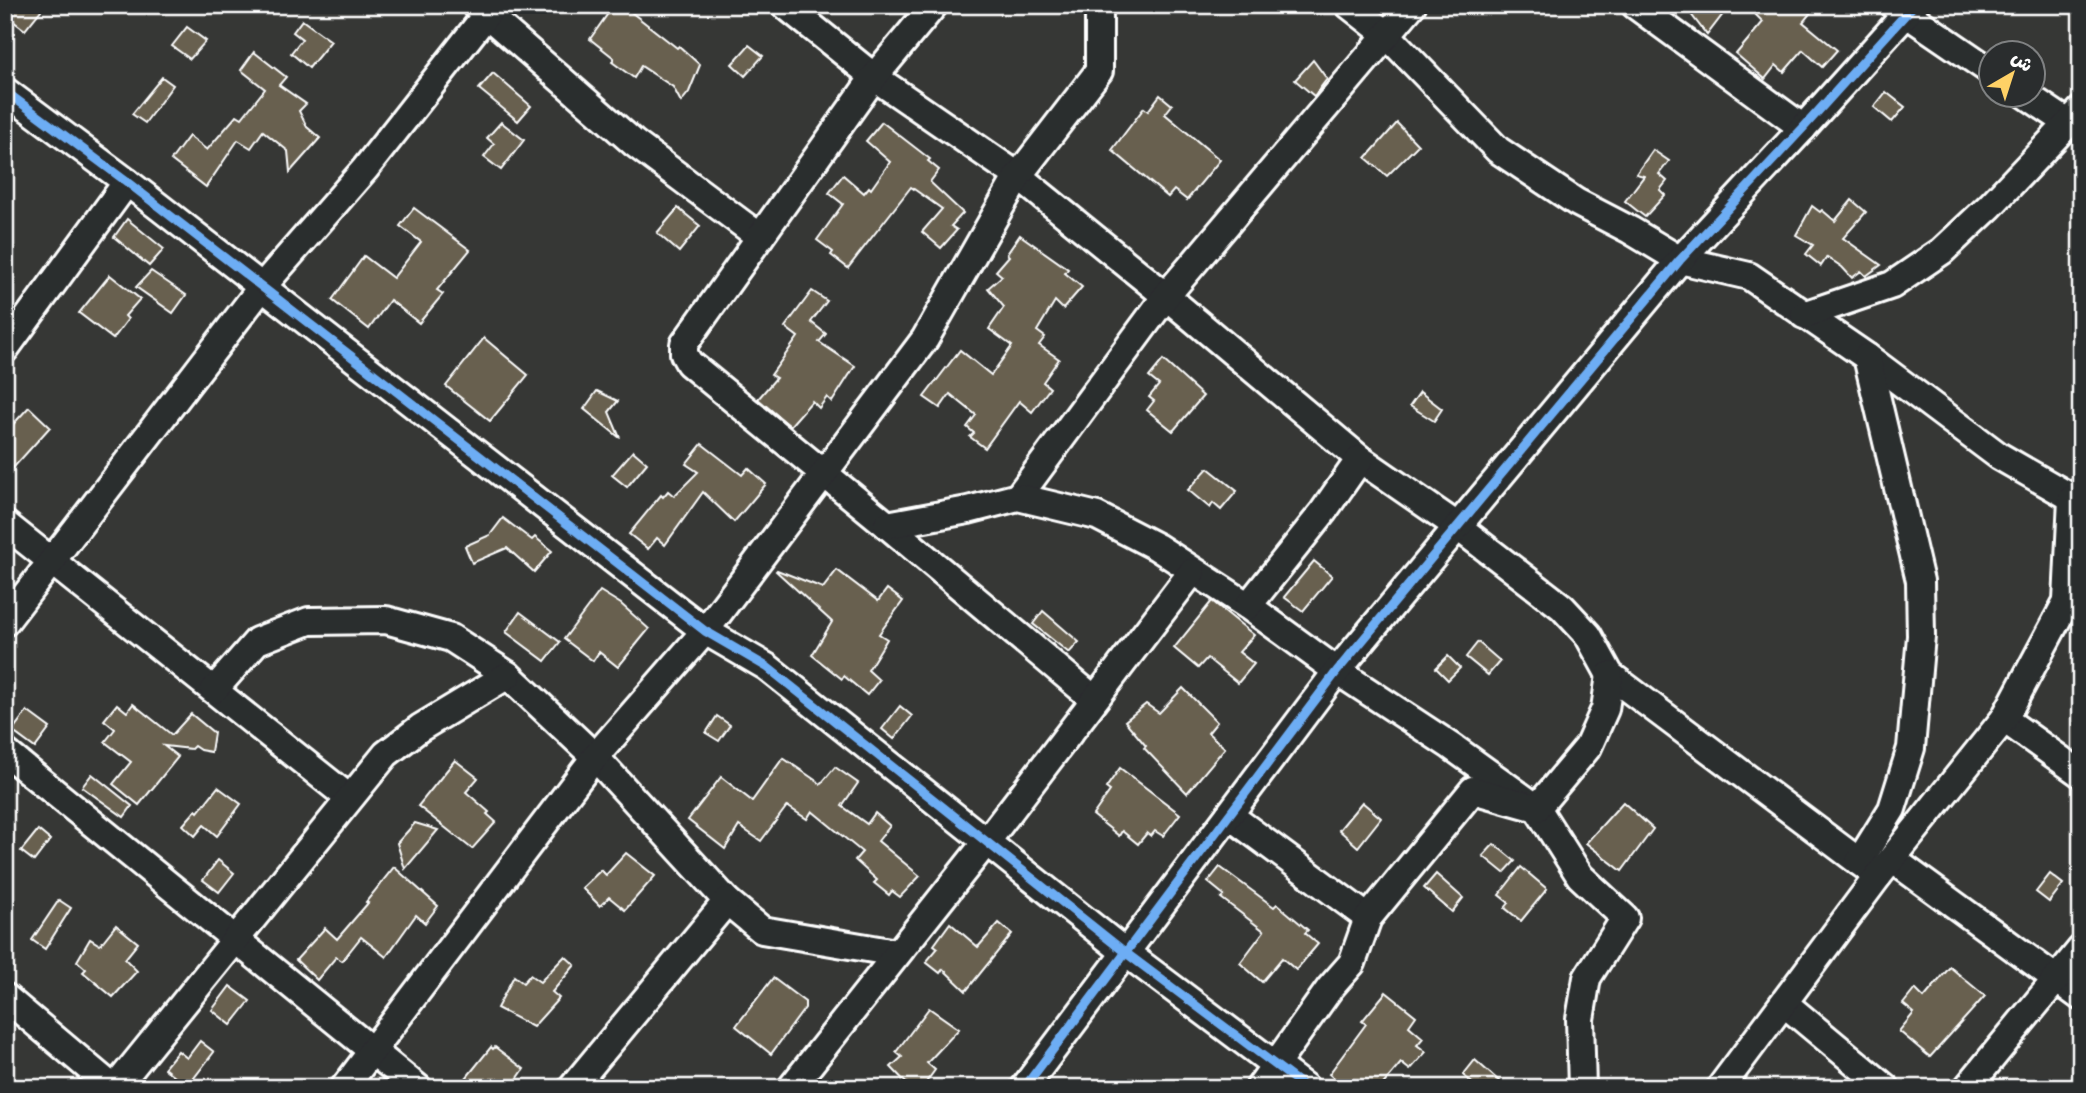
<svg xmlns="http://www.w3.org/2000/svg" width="2086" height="1093" font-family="Sriracha,'Playpen Sans Arabic',sans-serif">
	<rect width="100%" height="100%" fill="#363735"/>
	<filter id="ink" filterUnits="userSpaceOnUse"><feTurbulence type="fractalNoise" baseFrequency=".0143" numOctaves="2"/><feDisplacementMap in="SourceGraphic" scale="14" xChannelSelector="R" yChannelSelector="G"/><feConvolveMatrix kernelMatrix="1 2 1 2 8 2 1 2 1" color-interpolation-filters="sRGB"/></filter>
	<g filter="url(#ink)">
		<g fill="#676050" stroke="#fff" stroke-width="2">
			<polygon points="5,5 45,5 25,30 5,15"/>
			<polygon points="614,5 622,5 677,48 679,46 700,65 689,92 681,102 673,87 641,66 634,78 612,62 614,58 590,39"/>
			<polygon points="1699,5 1730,5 1707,35 1690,13"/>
			<polygon points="1746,5 1817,5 1803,22 1837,50 1822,67 1803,50 1784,72 1776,65 1765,79 1736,54 1763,22"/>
			<polygon points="302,20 331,41 309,68 291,53 302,39 293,32"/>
			<polygon points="187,27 206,41 190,59 172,46"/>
			<polygon points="749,45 763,56 745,76 732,64"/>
			<polygon points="254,52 286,77 279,85 306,104 299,111 307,127 320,138 290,172 288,151 263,131 251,148 238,140 206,187 171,160 189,136 207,150 237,115 242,118 265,89 241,70"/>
			<polygon points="1313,60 1327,79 1314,96 1295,80"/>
			<polygon points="493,73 531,106 518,121 479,89"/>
			<polygon points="162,77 173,85 145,123 132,114"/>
			<polygon points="1886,92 1905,107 1892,122 1874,107"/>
			<polygon points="1160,95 1172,105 1165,114 1220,160 1187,200 1174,190 1168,197 1112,150 1144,108 1148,111"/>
			<polygon points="501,122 524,140 501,170 484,157 494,144 487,138"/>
			<polygon points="882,122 930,159 928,161 939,170 930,182 963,213 951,226 957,230 941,248 922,232 942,209 911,187 848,268 831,255 833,252 817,240 843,204 829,193 843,175 864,193 869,187 871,189 890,162 866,141"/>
			<polygon points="1397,123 1418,145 1387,176 1366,158"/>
			<polygon points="1653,150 1669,161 1659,174 1667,181 1660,190 1665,195 1645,217 1625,201 1644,176 1636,174"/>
			<polygon points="1852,200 1866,212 1843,238 1881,265 1866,276 1861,271 1852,278 1842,267 1827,257 1821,266 1806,254 1813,245 1796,235 1812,206 1820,212 1822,210 1835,221"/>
			<polygon points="414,208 470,250 437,290 443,294 419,323 390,300 369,329 332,300 364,256 393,278 421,242 400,226"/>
			<polygon points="678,208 700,226 679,252 657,233"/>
			<polygon points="127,219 164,249 149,266 114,237"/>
			<polygon points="1020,235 1068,269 1065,273 1082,287 1063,309 1055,301 1037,331 1045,337 1039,345 1059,359 1043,382 1050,388 1032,412 1019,401 985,448 970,437 974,433 967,427 976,415 950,394 940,408 924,397 960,350 991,375 1012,346 989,329 1004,307 988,288 1002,276 996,271 1009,256 1007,254"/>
			<polygon points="151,271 186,295 173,313 136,287"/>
			<polygon points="110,275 140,299 125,316 128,319 113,339 79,313"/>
			<polygon points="812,291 827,301 811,322 826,334 819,342 855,366 832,402 827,397 819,408 812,401 790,426 758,399 776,378 771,375 798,337 785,327"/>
			<polygon points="484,338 528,375 490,421 446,386"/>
			<polygon points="1163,360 1203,396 1173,431 1147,410 1154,401 1149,397 1159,385 1149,377"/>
			<polygon points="597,391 618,401 609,412 620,438 584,409"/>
			<polygon points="1420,392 1442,409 1434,421 1410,406"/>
			<polygon points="29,407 50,427 5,477 5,433"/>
			<polygon points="702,444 742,475 748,468 766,484 734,522 703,492 665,545 657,538 648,549 629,534 661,495 663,497 668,491 674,496 698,472 686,464"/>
			<polygon points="633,451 647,463 627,487 612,475"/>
			<polygon points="1208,468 1237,491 1221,510 1213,503 1210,508 1188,490"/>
			<polygon points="503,518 532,540 535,537 552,551 534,572 507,548 472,563 465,546 490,535"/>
			<polygon points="1314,561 1332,576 1303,611 1284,597"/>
			<polygon points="777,570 823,588 837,570 878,601 887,589 903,601 879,634 887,639 868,670 879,680 867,695 844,676 842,679 812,655 832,622 776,571"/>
			<polygon points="600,591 621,604 649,629 618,667 599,652 593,661 564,639"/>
			<polygon points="1212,601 1254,635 1239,652 1254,664 1238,683 1207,658 1198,668 1174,648"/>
			<polygon points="1043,611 1079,642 1069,653 1033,624"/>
			<polygon points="520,612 560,642 545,661 506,632"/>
			<polygon points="1478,642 1500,661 1488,675 1466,657"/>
			<polygon points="1448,656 1460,668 1448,680 1436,668"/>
			<polygon points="1183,688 1217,722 1208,733 1225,748 1187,793 1144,748 1146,746 1125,721 1146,704 1159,713"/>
			<polygon points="117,704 127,712 133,704 172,735 191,714 214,733 211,752 200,750 194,746 191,749 164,746 178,757 139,805 113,784 131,762 105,742 115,729 104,720"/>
			<polygon points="900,706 912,716 894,739 882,729"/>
			<polygon points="27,711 50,728 35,748 12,731"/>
			<polygon points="717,716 730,725 719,741 706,733"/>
			<polygon points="783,758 821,784 835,767 858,783 842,806 867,824 875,813 890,826 878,841 920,876 900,897 892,891 889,895 874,883 877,880 855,860 862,852 812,811 807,819 787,806 761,841 739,826 725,849 688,820 721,777 752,801"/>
			<polygon points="455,760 478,778 466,792 489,812 487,814 496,822 472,849 418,806"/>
			<polygon points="1120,768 1180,814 1163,836 1155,831 1151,836 1147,833 1138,844 1122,831 1119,836 1093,815 1110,791 1106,788"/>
			<polygon points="92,774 132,806 124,817 82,787"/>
			<polygon points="218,787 241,804 217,836 204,825 195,836 183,825 196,810 198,812"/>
			<polygon points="1362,802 1381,818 1358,847 1339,830"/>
			<polygon points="1623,802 1653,829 1622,871 1586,843"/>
			<polygon points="415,823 438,830 405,869 397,843"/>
			<polygon points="38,830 50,840 34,861 21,851"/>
			<polygon points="1494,844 1515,861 1504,873 1483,856"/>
			<polygon points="626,853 655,876 625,910 609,897 600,906 582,888 601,870 606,875"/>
			<polygon points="218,860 234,873 219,892 203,880"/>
			<polygon points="394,867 438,906 425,923 416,915 386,957 361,937 342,961 336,957 317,980 296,960 325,928 337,939 368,903 366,902"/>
			<polygon points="1220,867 1274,907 1277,904 1308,930 1305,933 1318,944 1296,970 1282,958 1262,982 1240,963 1264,931 1221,898 1224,895 1208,882"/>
			<polygon points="1521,867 1547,889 1521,921 1505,908 1509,903 1499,895"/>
			<polygon points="1436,874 1463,898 1452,912 1424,888"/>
			<polygon points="2050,874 2063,884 2049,902 2036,892"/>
			<polygon points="59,900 71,908 45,949 32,940"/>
			<polygon points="950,923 978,947 999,923 1012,934 966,991 943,969 940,973 926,962 938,948 934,945"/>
			<polygon points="116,925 138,943 125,959 137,971 113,997 83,972 86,969 77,961 90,939 100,945"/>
			<polygon points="565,956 575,965 552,992 559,998 533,1027 497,1008 514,976 523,983 530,975 540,982"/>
			<polygon points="1950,967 1985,996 1930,1057 1899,1031 1914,1013 1903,1004 1915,989 1924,998"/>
			<polygon points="773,978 805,1002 805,1008 771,1054 736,1026"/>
			<polygon points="230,986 250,1001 231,1025 212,1010"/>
			<polygon points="1386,992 1416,1016 1409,1026 1423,1038 1417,1045 1426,1052 1410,1070 1401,1063 1380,1088 1346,1088 1329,1074 1366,1024 1362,1021"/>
			<polygon points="929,1008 959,1029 927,1063 935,1070 922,1088 911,1088 891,1067 902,1057 896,1052"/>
			<polygon points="200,1041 214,1052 187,1087 164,1068 178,1051 187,1058"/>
			<polygon points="491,1047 493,1049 495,1047 524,1069 511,1088 458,1088"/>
			<polygon points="1475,1060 1507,1088 1478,1088 1463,1075"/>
		</g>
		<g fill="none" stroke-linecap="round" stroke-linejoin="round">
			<defs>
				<g id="minor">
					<polyline points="476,5 634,143 760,237"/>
					<polyline points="785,5 874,77 1018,176 1166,296 1360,459 1457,526 1562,607 1588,635 1610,675 1878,876"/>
					<polyline points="934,5 874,77 684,344 684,354 689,363 887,525 1094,699"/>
					<polyline points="1349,5 1386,34 1498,150 1576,202 1630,230 1680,260 1749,276 1867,357 1999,456 2081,503"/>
					<polyline points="1635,5 1803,128"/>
					<polyline points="1894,5 1992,72"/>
					<polyline points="5,91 127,182 705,631 767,667 1126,953 1306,1088"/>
					<polyline points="2025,94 2068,123"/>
					<polyline points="1804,315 1892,285 1942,251 1990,206 2081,110"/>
					<polyline points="5,349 127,182"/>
					<polyline points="1018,497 1166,296 1412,5"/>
					<polyline points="5,524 349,798"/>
					<polyline points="887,525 968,510 1018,497 1097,516 1157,547 1248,606 1337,671 1451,746 1537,808 1580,876 1625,918 1587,978 1580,1019 1582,1088"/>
					<polyline points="1248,606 1323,512 1360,459"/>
					<polyline points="5,622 261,288 365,169 494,5"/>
					<polyline points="214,690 257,641 309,621 386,620 451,638 508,675 595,757 727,901 762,930 896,953"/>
					<polyline points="2004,719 2081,774"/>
					<polyline points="5,752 418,1088"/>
					<polyline points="1229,815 1368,918"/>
					<polyline points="1892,859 2081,997"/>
					<polyline points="1859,862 1892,809 1911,748 1921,636 1920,581 1867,357"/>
					<polyline points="5,997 113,1088"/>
					<polyline points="1784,1003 1886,1088"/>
					<polyline points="115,1088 386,754 420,728 508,675"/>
					<polyline points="344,1088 595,757 705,631 925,339 1018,176 1099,71 1099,5"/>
					<polyline points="572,1088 727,901"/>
					<polyline points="791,1088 987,841 1192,572"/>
					<polyline points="1024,1088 1337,671 1680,260 1803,128 1914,5"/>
					<polyline points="1259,1088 1330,988 1352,963 1368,918 1473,790 1537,808 1588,747 1605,709 1610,675"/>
					<polyline points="1720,1088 1878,876 2004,719 2067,601 2072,499"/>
					<polyline points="1967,1088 2081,949"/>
				</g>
			</defs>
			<use href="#minor" stroke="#fff" stroke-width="32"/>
			<use href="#minor" stroke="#2a2d2e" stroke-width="26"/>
			<defs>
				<g id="cycleway">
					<polyline points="5,91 127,182 705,631 767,667 1126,953 1306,1088"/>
					<polyline points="1024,1088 1337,671 1680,260 1803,128 1914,5"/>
				</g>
			</defs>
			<use href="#cycleway" stroke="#2a2d2e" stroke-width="13"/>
			<use href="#cycleway" stroke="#6dadf4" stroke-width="9"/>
		</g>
	</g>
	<rect width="2086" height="1093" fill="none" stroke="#2a2d2e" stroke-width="28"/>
	<rect x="14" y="14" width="2058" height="1065" fill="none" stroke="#fff" stroke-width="2.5" filter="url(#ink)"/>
	<g transform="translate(2012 74) rotate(39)"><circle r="33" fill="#2a2d2e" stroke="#7f8182" stroke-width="2"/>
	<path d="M0-5L12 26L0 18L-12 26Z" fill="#ffd166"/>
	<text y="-10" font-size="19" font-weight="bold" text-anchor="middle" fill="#ffffff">ش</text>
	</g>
</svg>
